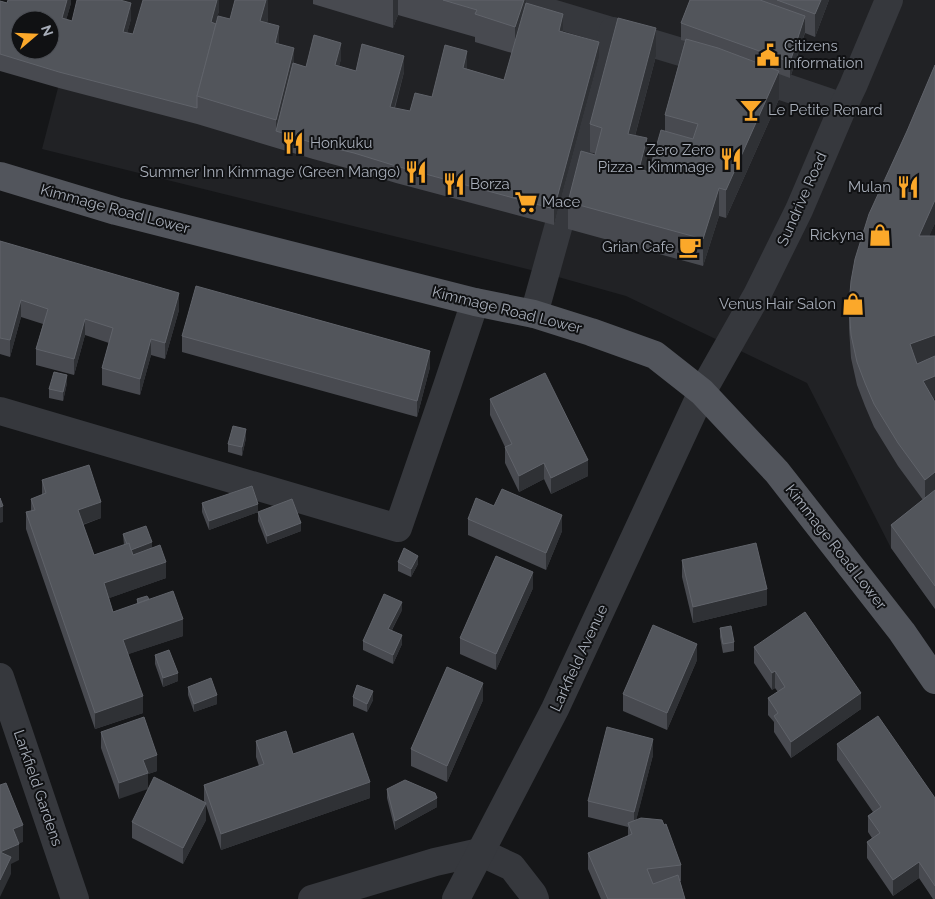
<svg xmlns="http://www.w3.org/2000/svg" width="935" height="899" font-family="Raleway,sans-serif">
	<rect width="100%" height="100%" fill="#151618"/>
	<polygon fill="#212225" points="81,0 935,0 935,609 891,548 807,383 626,296 551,275 42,149"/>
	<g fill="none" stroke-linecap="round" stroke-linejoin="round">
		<g stroke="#36383d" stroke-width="28">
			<polyline points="508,0 681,52 843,107"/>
			<polyline points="534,314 613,31"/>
			<polyline points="0,411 398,528 447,386 475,302"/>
			<polyline points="0,677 75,899"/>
			<polyline points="480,852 512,867 533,894 535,899"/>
			<polyline points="312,899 435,862 480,852"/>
			<polyline points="456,899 555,709 702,392 757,295 799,210 843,107 853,86 889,0"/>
		</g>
		<polyline stroke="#52555c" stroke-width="28" points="0,176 116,211 475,302 534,314 591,332 655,355 702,392 777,472 902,632 935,680"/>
	</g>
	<g fill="#484a50">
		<polygon points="71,0 71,3 66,20 72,21 131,19 127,33 133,34 219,0 219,11 215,23 230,19 268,0 268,18 267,23 279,44 294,63 306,67 341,59 339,66 356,71 404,72 395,108 410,111 432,97 467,67 467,69 504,80 512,53 475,42 475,37 398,15 393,28 313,4 313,0 526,0 526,3 563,30 563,32 599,58 554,225 396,183 354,170 313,159 197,124 59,88 0,71 0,1 7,3"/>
		<polygon points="690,0 829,0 815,37 805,33 790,78 779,74 779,99 726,218 719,216 703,266 568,229 568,202 596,154 590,152 590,124 656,56 635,136 647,166 646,171 649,172 665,131 665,115 685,41 681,40 681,23"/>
		<polygon points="935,65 935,223 929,236 935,236 935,398 933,399 935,402 935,609 891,548 891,525 923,500 898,466 874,427 865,406 857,385 851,358 849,328 849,305"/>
		<polygon points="0,241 179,310 165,359 151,355 140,395 102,385 102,368 109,343 85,335 74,375 36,365 36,349 43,324 21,317 10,357 0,354"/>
		<polygon points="182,336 430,367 417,417 182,352"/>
		<polygon points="67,383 63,401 49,398 49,389"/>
		<polygon points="490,399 588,476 551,494 544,479 519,492 505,463 505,447 490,415"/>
		<polygon points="246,438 242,456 228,452 228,444"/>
		<polygon points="42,480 101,518 83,525 94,555 124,545 123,534 152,548 166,578 109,598 113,612 137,604 137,599 149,599 183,636 128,654 143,713 95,729 26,529 26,512 31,511 31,499 42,495"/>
		<polygon points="202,503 258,512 209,530 202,512"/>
		<polygon points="494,506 562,531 546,570 468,535 468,519"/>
		<polygon points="258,512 301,531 267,544 258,521"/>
		<polygon points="682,560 767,605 693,623 682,577"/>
		<polygon points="398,562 418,564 411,577 398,571"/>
		<polygon points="533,588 496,670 460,654 460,638"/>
		<polygon points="402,610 392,630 402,644 393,664 363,650 363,641"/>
		<polygon points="720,628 734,642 734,651 723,653 720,637"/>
		<polygon points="754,647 861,709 791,758 774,732 774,722 768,715 768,698 778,692 775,688 772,690 754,663"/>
		<polygon points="155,655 178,681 163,687 155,664"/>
		<polygon points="697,660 667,730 623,711 623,694"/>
		<polygon points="188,687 217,704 194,712 188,695"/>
		<polygon points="353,697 373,700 367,712 353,706"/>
		<polygon points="483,700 447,782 411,766 411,749"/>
		<polygon points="101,732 157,771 148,774 119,799 101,748"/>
		<polygon points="256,741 293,754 370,798 221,850 206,805 206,820 183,864 132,838 132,822 205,803 204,801 204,785 259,766 256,757"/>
		<polygon points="837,744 935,798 935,899 933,899 919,878 893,896 867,858 867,842 872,838 868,832 868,816 873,812 837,760"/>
		<polygon points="653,755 636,820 681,865 681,881 680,881 685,899 601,899 588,869 588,853 628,836 628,827 588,817 588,801"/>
		<polygon points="387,789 437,807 395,830 387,798"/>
	</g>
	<g fill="#2f3135">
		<polygon points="67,0 71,0 71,3 62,35 62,18"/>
		<polygon points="217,0 219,0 219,11 211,39 211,22"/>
		<polygon points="266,0 268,0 268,18 260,49 260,21"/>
		<polygon points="393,0 398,0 398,15 393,28"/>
		<polygon points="524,0 526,0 526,20 515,54 515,27"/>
		<polygon points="821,0 829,0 815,37 815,14"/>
		<polygon points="131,3 131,19 123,48 123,32"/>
		<polygon points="563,14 563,30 559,47 559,31"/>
		<polygon points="805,16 805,32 790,78 790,62"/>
		<polygon points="279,26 279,54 275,43"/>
		<polygon points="656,28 656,56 628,162 628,134"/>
		<polygon points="599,42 599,58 554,225 554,209"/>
		<polygon points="341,43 341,59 335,82 335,65"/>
		<polygon points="294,48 294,76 276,131 276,120"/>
		<polygon points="467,51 467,67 463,84 463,68"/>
		<polygon points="404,56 404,72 390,123 390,107"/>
		<polygon points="779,71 779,99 726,218 726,190"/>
		<polygon points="647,138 647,166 639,197 639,169"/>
		<polygon points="719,188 719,216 703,266 703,239"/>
		<polygon points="935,200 935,223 919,259 919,236"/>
		<polygon points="179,293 179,310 165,359 165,343"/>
		<polygon points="21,300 21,317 10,357 10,340"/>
		<polygon points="85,319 85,335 74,375 74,359"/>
		<polygon points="935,335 935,358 910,367 910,344"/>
		<polygon points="151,339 151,355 140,395 140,379"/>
		<polygon points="430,351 430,367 417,417 417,401"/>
		<polygon points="67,375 67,383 63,401 63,392"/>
		<polygon points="935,376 935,398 923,404 923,381"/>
		<polygon points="246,429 246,438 242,456 242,447"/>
		<polygon points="588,460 588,476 551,494 551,478"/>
		<polygon points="544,463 544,479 519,492 519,476"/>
		<polygon points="935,472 935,495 925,503 925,480"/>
		<polygon points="101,502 101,518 78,526 78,510"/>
		<polygon points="258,504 258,512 209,530 209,521"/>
		<polygon points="3,506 3,522 0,523 0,507"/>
		<polygon points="562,515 562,531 546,570 546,553"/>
		<polygon points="301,523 301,531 267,544 267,536"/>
		<polygon points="152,542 152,551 129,559 129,551"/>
		<polygon points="418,556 418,564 411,577 411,569"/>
		<polygon points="166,562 166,578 104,600 104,583"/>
		<polygon points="533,572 533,588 496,670 496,654"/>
		<polygon points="767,589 767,605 693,623 693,607"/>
		<polygon points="402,602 402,610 388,637 388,629"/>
		<polygon points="183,619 183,636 123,656 123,640"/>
		<polygon points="402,635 402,644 393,664 393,655"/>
		<polygon points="697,644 697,660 667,730 667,713"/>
		<polygon points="775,671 775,688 772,690 772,673"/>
		<polygon points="178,673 178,681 163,687 163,678"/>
		<polygon points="483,683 483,700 447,782 447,766"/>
		<polygon points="373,691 373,700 367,712 367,704"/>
		<polygon points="861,693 861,709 791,758 791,742"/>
		<polygon points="217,695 217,704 194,712 194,704"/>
		<polygon points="143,696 143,713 95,729 95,713"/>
		<polygon points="653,739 653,755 634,829 634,812"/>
		<polygon points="157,755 157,771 148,774 148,789 119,799 119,783 143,760"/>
		<polygon points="370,782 370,798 221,850 221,834"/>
		<polygon points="437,798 437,807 395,830 395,821"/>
		<polygon points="206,803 206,820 183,864 183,848"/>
		<polygon points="23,825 23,842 13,846 13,829"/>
		<polygon points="19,844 19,860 11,864 11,874 0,897 0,852"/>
		<polygon points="919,862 919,878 893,896 893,880"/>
	</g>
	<g fill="#52555b" stroke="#60636a" fill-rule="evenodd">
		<path d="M 8,0 L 67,0 L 62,18 L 72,21 L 77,0 L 120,0 L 131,3 L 123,32 L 133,34 L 143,0 L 217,0 L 211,22 L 216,24 L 197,96 L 197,108 L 59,72 L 0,54 L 0,1 L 7,3 ZM 20,20 L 50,20 L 50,50 L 20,50 Z"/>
		<polygon points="235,0 266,0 260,21 279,26 275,43 294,48 276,120 197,96 218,16 230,19"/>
		<polygon points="443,0 524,0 515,27 475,14 477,10"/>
		<polygon points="690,0 760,0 805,16 790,62 681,23"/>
		<polygon points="777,0 821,0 815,14"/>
		<polygon points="526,3 563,14 559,31 599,42 554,209 396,166 354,153 313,143 276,131 293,63 306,67 314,35 341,43 335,65 356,71 362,44 404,56 390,107 410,111 415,93 432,97 445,45 467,51 463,68 504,80"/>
		<polygon points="618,18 656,28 628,134 647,138 639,169 649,172 661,130 693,139 698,124 665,115 686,39 718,48 779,71 726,190 719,188 703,239 568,202 581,151 595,155 602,128 590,124"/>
		<polygon points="935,65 935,200 919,236 935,236 935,335 910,344 917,364 935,356 935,376 923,381 935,402 935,472 925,480 898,443 874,404 865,383 857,362 851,335 849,305 851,281 855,259 869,214 907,131"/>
		<polygon points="0,241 179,293 165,343 151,339 140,379 102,368 113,328 85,319 74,359 36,349 48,309 21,300 10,340 0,338"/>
		<polygon points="196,286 430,351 417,401 182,336"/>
		<polygon points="54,372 67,375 63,392 49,389"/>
		<polygon points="545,373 588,460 551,478 544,463 519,476 505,447 512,444 490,399"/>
		<polygon points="233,426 246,429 242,447 228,444"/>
		<polygon points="89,465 101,502 78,510 94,555 129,543 133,555 160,545 166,562 104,583 113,612 173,591 183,619 123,640 143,696 95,713 26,512 35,510 31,499 46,493 42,480"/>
		<polygon points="252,486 258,504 209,521 202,503"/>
		<polygon points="502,489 562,515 546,553 468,519 476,498 494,506"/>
		<polygon points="935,490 935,586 891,525"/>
		<polygon points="0,498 3,506 0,507"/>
		<polygon points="292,499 301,523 267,536 258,512"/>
		<polygon points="146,526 152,542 131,550 129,543 127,544 123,534"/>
		<polygon points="756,543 767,589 693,607 682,560"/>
		<polygon points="404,548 418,556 411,569 398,562"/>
		<polygon points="496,556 533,572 496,654 460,638"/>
		<polygon points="384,594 402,602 388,629 402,635 393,655 363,641"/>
		<polygon points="147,596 149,599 138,603 137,599"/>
		<polygon points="805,612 861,693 791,742 774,716 778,713 768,698 785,687 775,671 772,673 754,647"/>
		<polygon points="653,625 697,644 667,713 623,694"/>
		<polygon points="731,626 734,642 723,644 720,628"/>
		<polygon points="169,650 178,673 163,678 155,655"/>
		<polygon points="447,667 483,683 447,766 411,749"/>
		<polygon points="211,678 217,695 194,704 188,687"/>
		<polygon points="357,685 373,691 367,704 353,697"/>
		<polygon points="878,716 935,798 935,886 919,862 893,880 867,842 880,833 868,816 881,807 837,744"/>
		<polygon points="144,717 157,755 143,760 148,773 119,783 101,732"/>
		<polygon points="607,727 653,739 634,812 588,801"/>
		<polygon points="286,731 293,754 353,733 370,782 221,834 204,785 264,764 256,741"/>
		<polygon points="154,777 206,803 183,848 132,822"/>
		<polygon points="405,780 435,793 437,798 395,821 387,789"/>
		<polygon points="6,783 23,825 13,829 19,844 0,852 11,857 0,880 0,785"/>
		<polygon points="641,818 662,820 664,825 666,824 681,865 647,869 653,884 678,875 685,899 608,899 588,853 632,834 628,823"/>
	</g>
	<defs>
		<symbol id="civic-bare" viewBox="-9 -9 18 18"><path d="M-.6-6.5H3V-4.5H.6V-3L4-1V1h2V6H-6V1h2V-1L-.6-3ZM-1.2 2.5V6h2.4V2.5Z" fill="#fba82a" stroke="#101113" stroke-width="2.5" paint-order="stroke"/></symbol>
		<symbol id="bar-bare" viewBox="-9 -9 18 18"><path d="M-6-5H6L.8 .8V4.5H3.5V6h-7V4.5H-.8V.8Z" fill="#fba82a" stroke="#101113" stroke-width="2.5" paint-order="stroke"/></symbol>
		<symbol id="restaurant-bare" viewBox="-9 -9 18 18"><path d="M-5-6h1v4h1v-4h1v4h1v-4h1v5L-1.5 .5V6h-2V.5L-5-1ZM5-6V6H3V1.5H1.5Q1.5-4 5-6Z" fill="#fba82a" stroke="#101113" stroke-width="2.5" paint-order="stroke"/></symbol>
		<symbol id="supermarket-bare" viewBox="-9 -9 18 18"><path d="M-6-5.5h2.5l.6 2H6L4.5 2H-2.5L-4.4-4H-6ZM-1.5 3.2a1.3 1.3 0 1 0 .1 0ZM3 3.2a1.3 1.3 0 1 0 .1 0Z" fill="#fba82a" stroke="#101113" stroke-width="2.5" paint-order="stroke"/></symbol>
		<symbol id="shop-bare" viewBox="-9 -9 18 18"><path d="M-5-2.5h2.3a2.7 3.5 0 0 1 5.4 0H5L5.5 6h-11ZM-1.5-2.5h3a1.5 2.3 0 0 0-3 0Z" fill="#fba82a" stroke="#101113" stroke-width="2.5" paint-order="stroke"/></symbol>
		<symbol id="cafe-bare" viewBox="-9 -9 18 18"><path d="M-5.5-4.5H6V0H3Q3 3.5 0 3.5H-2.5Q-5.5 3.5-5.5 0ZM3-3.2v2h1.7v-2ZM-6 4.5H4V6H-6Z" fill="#fba82a" stroke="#101113" stroke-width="2.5" paint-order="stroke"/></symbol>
	</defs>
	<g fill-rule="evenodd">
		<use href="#civic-bare" x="752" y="39" width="32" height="32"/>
		<use href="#bar-bare" x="735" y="94" width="32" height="32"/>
		<use href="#restaurant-bare" x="277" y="127" width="32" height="32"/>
		<use href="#restaurant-bare" x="715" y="143" width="32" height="32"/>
		<use href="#restaurant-bare" x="400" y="156" width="32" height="32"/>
		<use href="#restaurant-bare" x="438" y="168" width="32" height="32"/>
		<use href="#restaurant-bare" x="892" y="171" width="32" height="32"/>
		<use href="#supermarket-bare" x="510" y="186" width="32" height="32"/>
		<use href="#shop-bare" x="864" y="219" width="32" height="32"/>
		<use href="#cafe-bare" x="674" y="231" width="32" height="32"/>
		<use href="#shop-bare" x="837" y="288" width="32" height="32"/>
	</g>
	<g text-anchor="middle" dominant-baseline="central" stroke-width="4" stroke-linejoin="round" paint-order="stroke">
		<g font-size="15" fill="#a7adb8" stroke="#101113" text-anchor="end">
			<text x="784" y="46" text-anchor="start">Citizens<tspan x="784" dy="17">Information</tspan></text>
			<text x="768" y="110" text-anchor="start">Le Petite Renard</text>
			<text x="310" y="143" text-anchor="start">Honkuku</text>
			<text x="714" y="150">Zero Zero<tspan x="714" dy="17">Pizza - Kimmage</tspan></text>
			<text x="400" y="172">Summer Inn Kimmage (Green Mango)</text>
			<text x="470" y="184" text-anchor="start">Borza</text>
			<text x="891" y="187">Mulan</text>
			<text x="542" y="202" text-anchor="start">Mace</text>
			<text x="864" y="235">Rickyna</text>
			<text x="674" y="247">Grian Cafe</text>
			<text x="836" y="304">Venus Hair Salon</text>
		</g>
		<g font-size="15" fill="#a7adb8" stroke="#101113">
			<text transform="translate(802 199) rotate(-66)">Sundrive Road</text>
			<text transform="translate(115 209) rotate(15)">Kimmage Road Lower</text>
			<text transform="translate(507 310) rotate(14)">Kimmage Road Lower</text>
			<text transform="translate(836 547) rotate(52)">Kimmage Road Lower</text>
			<text transform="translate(579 658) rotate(-65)">Larkfield Avenue</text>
			<text transform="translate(38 788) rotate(71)">Larkfield Gardens</text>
		</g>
	</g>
	<g transform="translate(35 35) rotate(71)"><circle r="24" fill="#101113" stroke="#4c4f55"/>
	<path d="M0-4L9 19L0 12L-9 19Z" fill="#fba82a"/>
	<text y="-8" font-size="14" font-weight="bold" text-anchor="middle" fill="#a7adb8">N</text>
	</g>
</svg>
